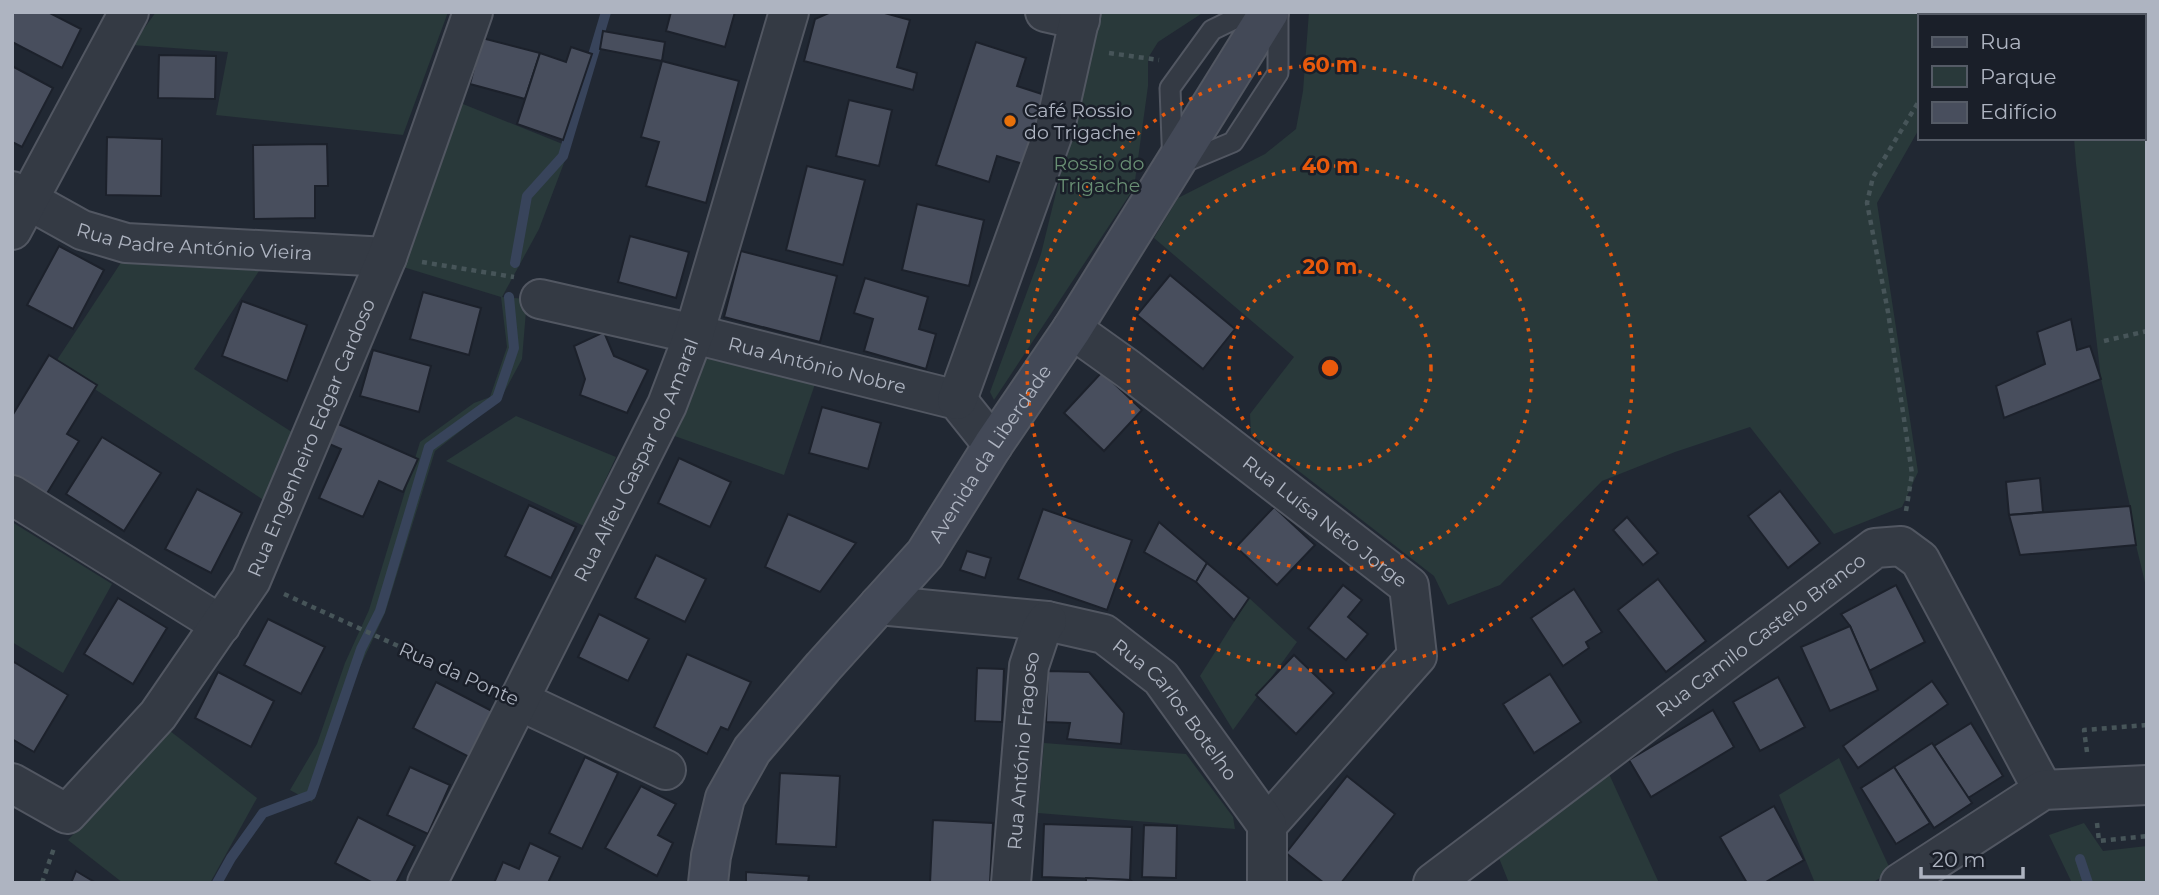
<svg xmlns="http://www.w3.org/2000/svg" width="2159" height="895" font-family="Montserrat,sans-serif">
	<rect width="100%" height="100%" fill="#212833"/>
	<g fill="#29393a">
		<polygon points="156,12 448,12 403,135 216,115 228,52 132,45"/>
		<polygon points="1094,12 1204,12 1158,42 1148,58 1148,86 1134,188 994,400 990,392 1041,254 1085,74"/>
		<polygon points="1309,12 1987,12 1985,16 1919,16 1919,129 1877,203 1918,472 1902,507 1834,534 1750,427 1675,452 1602,481 1500,585 1448,605 1434,576 1251,434 1250,414 1294,357 1154,238 1178,198 1265,154 1296,129 1303,91"/>
		<polygon points="2069,12 2147,12 2147,591 2136,545 2130,506 2101,379 2076,164 2074,138 2143,138 2143,16 2069,16"/>
		<polygon points="458,102 570,147 539,229 502,297 527,299 522,359 500,400 435,451 385,613 358,671 312,802 290,790 317,744 345,663 369,610 420,442 474,403 490,397 507,347 501,297 400,266"/>
		<polygon points="124,258 259,271 194,369 298,436 265,501 55,363"/>
		<polygon points="706,352 815,384 784,475 669,434"/>
		<polygon points="516,416 616,457 584,526 446,461"/>
		<polygon points="12,522 112,584 63,673 12,642"/>
		<polygon points="1249,598 1297,642 1233,730 1200,676"/>
		<polygon points="170,731 257,798 210,883 123,883 68,840"/>
		<polygon points="1044,743 1186,754 1233,817 1235,829 1038,813"/>
		<polygon points="1839,758 1891,871 1872,883 1815,883 1779,795"/>
		<polygon points="1609,774 1659,883 1509,883 1499,858"/>
		<polygon points="2084,823 2103,851 2147,846 2147,883 2072,883 2049,835"/>
	</g>
	<g fill="none" stroke-linecap="round" stroke-linejoin="round">
		<g stroke="#38445b" stroke-width="10">
			<polyline points="515,263 527,196 563,156 606,12"/>
			<polyline points="2080,859 2088,883"/>
			<polyline points="217,883 231,858 263,813 311,795 361,649 380,611 429,447 497,398 514,348 509,297"/>
		</g>
	</g>
	<g fill="#484e5d" stroke="#1c212b" stroke-width="2">
		<polygon points="14,12 48,12 81,29 62,68 12,42 12,16"/>
		<polygon points="671,12 735,12 725,47 666,31"/>
		<polygon points="831,12 881,12 910,20 897,67 917,73 913,90 804,61 815,19"/>
		<polygon points="603,31 665,42 662,61 600,49"/>
		<polygon points="482,38 540,53 525,99 470,84"/>
		<polygon points="976,42 1026,58 1017,86 1045,95 1023,164 997,156 989,182 936,165"/>
		<polygon points="571,47 592,54 563,140 517,124 540,53 566,62"/>
		<polygon points="159,55 216,56 215,99 158,98"/>
		<polygon points="662,61 739,81 706,203 646,186 659,142 641,137"/>
		<polygon points="12,66 53,88 22,147 12,142"/>
		<polygon points="849,100 892,110 879,166 836,156"/>
		<polygon points="107,137 162,139 161,196 106,195"/>
		<polygon points="327,144 328,186 315,186 315,218 254,219 253,145"/>
		<polygon points="807,166 865,180 843,265 786,250"/>
		<polygon points="917,204 984,220 969,286 902,270"/>
		<polygon points="630,236 689,252 676,298 618,282"/>
		<polygon points="59,246 104,270 73,329 27,305"/>
		<polygon points="741,251 837,276 820,342 724,317"/>
		<polygon points="1170,275 1235,329 1203,369 1137,315"/>
		<polygon points="865,278 928,297 919,329 936,334 926,369 864,351 873,319 854,313"/>
		<polygon points="423,292 481,308 469,355 410,339"/>
		<polygon points="242,301 307,325 287,381 222,356"/>
		<polygon points="2071,319 2077,350 2090,346 2101,379 2004,418 1996,386 2045,364 2037,332"/>
		<polygon points="604,332 614,356 648,370 627,413 580,395 585,379 574,346"/>
		<polygon points="373,350 431,366 419,412 360,396"/>
		<polygon points="49,355 97,385 67,434 79,441 46,495 12,475 12,416"/>
		<polygon points="1102,372 1142,410 1104,451 1064,413"/>
		<polygon points="822,407 881,423 868,469 809,453"/>
		<polygon points="336,423 418,459 403,492 379,481 363,517 319,498 341,449 327,443"/>
		<polygon points="102,437 161,473 124,531 66,494"/>
		<polygon points="679,458 731,482 710,527 658,503"/>
		<polygon points="2040,478 2043,512 2009,515 2006,482"/>
		<polygon points="197,489 242,513 211,573 165,549"/>
		<polygon points="1780,491 1820,543 1788,568 1748,516"/>
		<polygon points="529,505 576,527 551,578 505,556"/>
		<polygon points="2130,506 2136,545 2069,551 2020,555 2009,515"/>
		<polygon points="1274,507 1315,545 1277,585 1236,547"/>
		<polygon points="1043,509 1132,540 1107,610 1018,579"/>
		<polygon points="788,514 856,543 820,592 765,567"/>
		<polygon points="1627,517 1658,553 1643,565 1613,530"/>
		<polygon points="1159,522 1207,563 1196,582 1144,552"/>
		<polygon points="967,551 991,558 985,578 960,570"/>
		<polygon points="656,555 706,579 685,622 635,598"/>
		<polygon points="1207,563 1249,598 1234,620 1196,582"/>
		<polygon points="1658,579 1706,641 1666,672 1618,610"/>
		<polygon points="1343,585 1362,600 1348,617 1368,634 1346,660 1308,628"/>
		<polygon points="1896,585 1925,642 1869,671 1850,626 1841,614"/>
		<polygon points="1574,589 1602,632 1586,642 1589,648 1563,666 1531,618"/>
		<polygon points="118,598 167,628 133,684 84,654"/>
		<polygon points="599,614 649,639 628,681 578,657"/>
		<polygon points="268,619 325,647 301,694 244,665"/>
		<polygon points="1850,626 1878,690 1830,711 1801,647"/>
		<polygon points="687,654 751,682 728,730 721,727 707,754 654,727"/>
		<polygon points="1294,655 1334,693 1296,734 1256,695"/>
		<polygon points="14,662 68,695 34,752 12,739 12,665"/>
		<polygon points="977,668 1004,669 1002,722 975,721"/>
		<polygon points="1048,671 1089,672 1124,713 1121,744 1067,739 1070,723 1046,722"/>
		<polygon points="218,672 274,701 251,747 195,718"/>
		<polygon points="1550,674 1581,722 1534,753 1503,704"/>
		<polygon points="1778,677 1805,727 1760,751 1733,702"/>
		<polygon points="1932,681 1948,704 1858,768 1843,746"/>
		<polygon points="436,682 492,711 469,757 413,728"/>
		<polygon points="1713,710 1734,747 1651,797 1629,760"/>
		<polygon points="1971,723 2003,776 1968,798 1934,746"/>
		<polygon points="1932,743 1972,803 1934,828 1894,767"/>
		<polygon points="585,757 618,773 582,849 549,833"/>
		<polygon points="410,767 450,785 428,834 387,815"/>
		<polygon points="1894,767 1930,823 1896,844 1861,788"/>
		<polygon points="780,773 840,776 836,847 776,844"/>
		<polygon points="1347,776 1395,814 1341,883 1324,883 1286,853"/>
		<polygon points="641,786 676,804 658,835 673,843 657,876 605,848"/>
		<polygon points="1774,806 1804,860 1764,883 1747,883 1720,837"/>
		<polygon points="358,817 415,846 396,883 373,883 335,863"/>
		<polygon points="933,820 993,823 990,883 930,883"/>
		<polygon points="1044,824 1132,827 1130,880 1042,877"/>
		<polygon points="1144,825 1177,826 1176,878 1142,877"/>
		<polygon points="530,843 560,857 548,883 494,883 503,862 519,869"/>
		<polygon points="76,871 96,883 71,883"/>
		<polygon points="746,872 809,876 808,883 746,883"/>
		<polygon points="1086,878 1130,880 1134,883 1086,883"/>
	</g>
	<g fill="none" stroke-linecap="round" stroke-linejoin="round">
		<defs>
			<polyline id="lane" points="1249,12 1212,30 1170,88 1173,167 1233,142 1278,73 1278,12"/>
			<g id="street">
				<polyline points="1045,12 1080,20"/>
				<path id="s1" d="M 12,191 L 82,230 L 126,243 L 387,257"/>
				<polyline points="12,230 129,12"/>
				<path id="s2" d="M 540,299 L 694,334 L 957,400 L 993,445"/>
				<path id="s3" d="M 1072,329 L 1128,369 L 1409,586 L 1417,656 L 1267,825"/>
				<polyline points="957,400 1055,128 1081,12"/>
				<polyline points="12,495 221,625"/>
				<path id="s4" d="M 879,605 L 1047,621 L 1104,634 L 1161,678 L 1267,825 L 1267,883"/>
				<polyline points="518,700 666,770"/>
				<path id="s5" d="M 12,783 L 67,814 L 158,715 L 251,580 L 387,257 L 473,12"/>
				<path id="s6" d="M 427,883 L 667,405 L 694,334 L 789,12"/>
				<path id="s7" d="M 1011,883 L 1029,666 L 1041,630 L 1047,621"/>
				<path id="s8" d="M 1433,883 L 1875,548 L 1901,546 L 1920,560 L 2043,790"/>
				<polyline points="1900,883 2043,790 2147,785"/>
			</g>
			<g id="secondary">
				<path id="s9" d="M 708,883 L 711,856 L 725,798 L 752,750 L 823,667 L 925,554 L 993,445 L 1072,329 L 1269,12"/>
			</g>
		</defs>
		<use href="#lane" stroke="#525762" stroke-width="23"/>
		<use href="#street" stroke="#525762" stroke-width="42"/>
		<use href="#secondary" stroke="#525762" stroke-width="42"/>
		<g stroke="#475559" stroke-width="4.5" stroke-dasharray="5 5" stroke-linecap="butt">
			<polyline points="2127,12 2130,16"/>
			<polyline points="1971,16 1973,12"/>
			<polyline points="2143,26 2147,31"/>
			<polyline points="1109,53 1159,60"/>
			<polyline points="422,262 514,277"/>
			<polyline points="2104,341 2147,331"/>
			<polyline points="1906,511 1912,474 1908,446 1888,312 1867,203 1873,177 1919,101"/>
			<polyline points="284,594 486,686"/>
			<polyline points="2087,752 2084,730 2147,725"/>
			<polyline points="2097,823 2099,841 2147,836"/>
			<polyline points="42,883 54,848"/>
		</g>
		<use href="#lane" stroke="#343a44" stroke-width="19"/>
		<use href="#street" stroke="#343a44" stroke-width="38"/>
		<use href="#secondary" stroke="#434957" stroke-width="38"/>
	</g>
	<g fill="none" stroke="#e8590c" stroke-width="3.5" stroke-dasharray="3.5 7">
		<circle cx="1330" cy="368" r="101"/>
		<circle cx="1330" cy="368" r="202"/>
		<circle cx="1330" cy="368" r="303"/>
	</g>
	<circle fill="#e8710a" stroke="#1a1f29" stroke-width="2.5" cx="1010" cy="121" r="7"/>
	<g text-anchor="middle" dominant-baseline="central" stroke-width="5" stroke-linejoin="round" paint-order="stroke">
		<g font-size="19" fill="#aeb4c1" stroke="#1a1f29" text-anchor="start">
			<text x="1024" y="110">Café Rossio<tspan x="1024" dy="22">do Trigache</tspan></text>
		</g>
		<g font-size="19" fill="#698f74" stroke="#1a1f29">
			<text x="1099" y="163">Rossio do<tspan x="1099" dy="22">Trigache</tspan></text>
		</g>
		<g font-size="19" fill="#aeb4c1" stroke="#1a1f29">
			<text stroke="none"><textPath href="#s1" startOffset="194">Rua Padre António Vieira</textPath></text>
			<text stroke="none"><textPath href="#s2" startOffset="285">Rua António Nobre</textPath></text>
			<text stroke="none"><textPath href="#s5" startOffset="516">Rua Engenheiro Edgar Cardoso</textPath></text>
			<text stroke="none"><textPath href="#s9" startOffset="523">Avenida da Liberdade</textPath></text>
			<text stroke="none"><textPath href="#s6" startOffset="472">Rua Alfeu Gaspar do Amaral</textPath></text>
			<text stroke="none"><textPath href="#s3" startOffset="318">Rua Luísa Neto Jorge</textPath></text>
			<text stroke="none"><textPath href="#s8" startOffset="411">Rua Camilo Castelo Branco</textPath></text>
			<text transform="translate(459 674) rotate(24)">Rua da Ponte</text>
			<text stroke="none"><textPath href="#s4" startOffset="332">Rua Carlos Botelho</textPath></text>
			<text stroke="none"><textPath href="#s7" startOffset="133">Rua António Fragoso</textPath></text>
		</g>
	</g>
	<circle cx="1330" cy="368" r="10" fill="#e8590c" stroke="#1a1f29" stroke-width="3.5"/>
	<g font-size="21" text-anchor="middle" font-weight="bold" fill="#e8590c" stroke="#1a1f29" stroke-width="5" stroke-linejoin="round" paint-order="stroke">
		<text x="1330" y="72">60 m</text>
		<text x="1330" y="173">40 m</text>
		<text x="1330" y="274">20 m</text>
	</g>
	<rect width="2159" height="895" fill="none" stroke="#aeb4c1" stroke-width="28"/>
	<rect x="1918" y="14" width="228" height="126" fill="#1a1f29" stroke="#555b66" stroke-width="2"/>
	<rect x="1932" y="37" width="35" height="10" fill="#434957" stroke="#555b66" stroke-width="2"/>
	<text x="1980" y="49" font-size="21" fill="#aeb4c1">Rua</text>
	<rect x="1932" y="66" width="35" height="21" fill="#29393a" stroke="#555b66" stroke-width="2"/>
	<text x="1980" y="84" font-size="21" fill="#aeb4c1">Parque</text>
	<rect x="1932" y="102" width="35" height="21" fill="#484e5d" stroke="#555b66" stroke-width="2"/>
	<text x="1980" y="119" font-size="21" fill="#aeb4c1">Edifício</text>
	<path d="M1921 867v10h102v-10" fill="none" stroke="#aeb4c1" stroke-width="3.5"/>
	<text x="1932" y="867" font-size="21" fill="#aeb4c1" stroke="#1a1f29" stroke-width="5" paint-order="stroke">20 m</text>
</svg>
